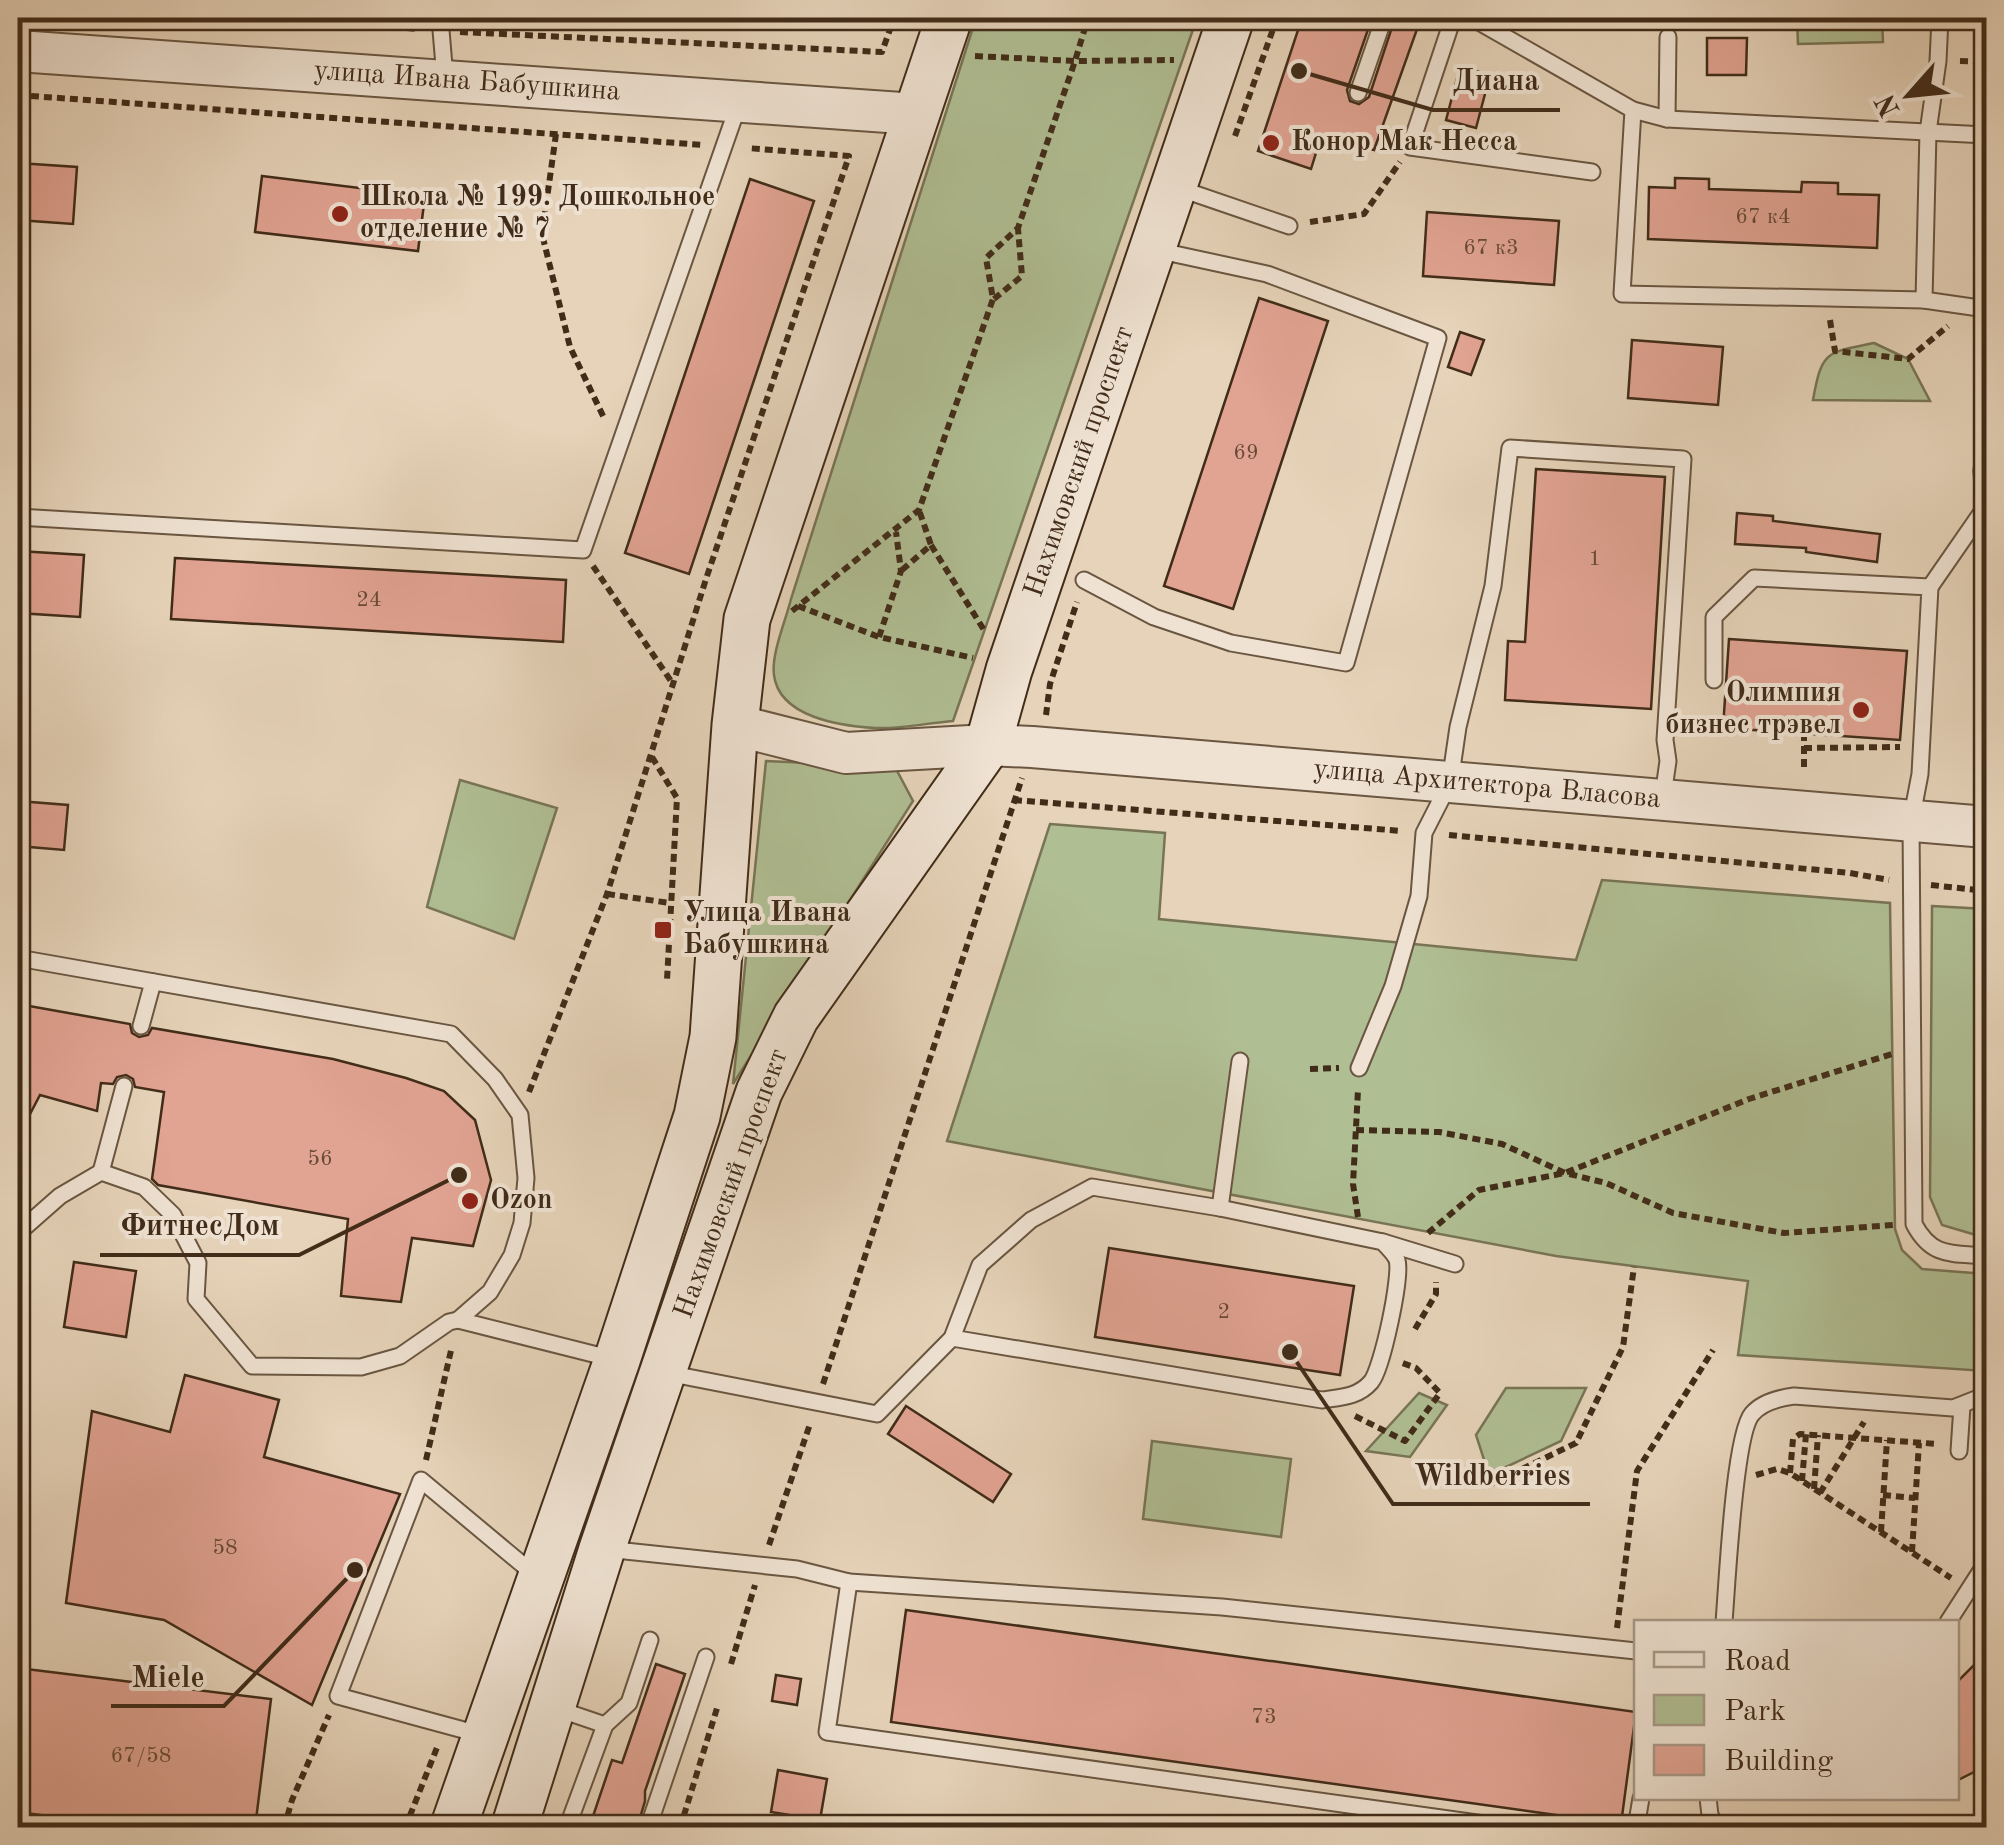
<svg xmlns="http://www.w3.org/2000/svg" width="2004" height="1845" font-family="'Old Standard TT',serif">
	<rect width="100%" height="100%" fill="#e6d3b9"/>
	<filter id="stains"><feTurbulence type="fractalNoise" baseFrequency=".002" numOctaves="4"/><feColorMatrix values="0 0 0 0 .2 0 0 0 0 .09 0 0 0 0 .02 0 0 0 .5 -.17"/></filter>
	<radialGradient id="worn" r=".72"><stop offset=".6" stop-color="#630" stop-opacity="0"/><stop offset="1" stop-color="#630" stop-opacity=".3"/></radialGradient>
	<g fill="#b0be93" stroke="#787556" stroke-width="2.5">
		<path d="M 976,18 L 1197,18 L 953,721 C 928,723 900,729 875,728 C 840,726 779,717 774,675 C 771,654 786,620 791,599 Z"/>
		<polygon points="1797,18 1882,18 1883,42 1798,44"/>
		<path d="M 1874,343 L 1908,359 L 1930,401 L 1813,400 C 1822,350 1826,353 1874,343 Z"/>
		<polygon points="766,761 895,767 913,801 733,1084"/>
		<polygon points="460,780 557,808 514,939 427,907"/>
		<polygon points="1050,824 1165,833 1159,919 1576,960 1602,880 1890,903 1895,1229 1902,1250 1922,1269 1986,1274 1986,1371 1738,1355 1748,1281 1556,1256 947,1141"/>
		<polygon points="1932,906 1986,909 1986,1238 1942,1225 1930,1197"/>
		<polygon points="1506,1388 1586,1388 1561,1441 1489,1475 1476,1435"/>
		<polygon points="1419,1393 1447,1405 1410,1457 1366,1451"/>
		<polygon points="1152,1441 1291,1459 1281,1537 1143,1519"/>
	</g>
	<g fill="#e1a392" stroke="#412c19" stroke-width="2.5">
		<polygon points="1302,18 1372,18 1347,90 1350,101 1359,104 1369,97 1395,18 1421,18 1374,150 1321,137 1311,169 1258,151"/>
		<polygon points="1707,38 1747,38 1746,75 1707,75"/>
		<polygon points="1460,67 1490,75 1476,128 1446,120"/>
		<polygon points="18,163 77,167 73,224 18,220"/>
		<polygon points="262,176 425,196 418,251 255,232"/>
		<polygon points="1675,178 1709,179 1709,189 1801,192 1802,182 1838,183 1838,194 1879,195 1877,248 1648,239 1649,187 1675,188"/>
		<polygon points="750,179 814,201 689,574 625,553"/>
		<polygon points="1427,212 1559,221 1554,285 1423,276"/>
		<polygon points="1259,298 1328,321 1233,609 1164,586"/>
		<polygon points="1460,332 1484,340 1471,375 1448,367"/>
		<polygon points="1632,340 1723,347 1718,405 1628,398"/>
		<polygon points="1536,469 1665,477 1651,709 1505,700 1508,641 1525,642"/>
		<polygon points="1737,513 1773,516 1773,521 1880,534 1877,562 1806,552 1806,548 1735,544"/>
		<polygon points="18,551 84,555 80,617 18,613"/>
		<polygon points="175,558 566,580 563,642 171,619"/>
		<polygon points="1729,639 1907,651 1900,740 1723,728"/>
		<polygon points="18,801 68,805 64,850 18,846"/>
		<polygon points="18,1004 130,1024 132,1033 139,1037 148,1035 152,1028 333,1059 406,1078 444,1091 475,1120 491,1180 473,1246 412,1238 401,1302 341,1296 348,1219 158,1185 152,1179 164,1092 135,1087 133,1079 126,1075 117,1077 113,1084 101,1083 97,1111 40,1095 18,1137"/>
		<polygon points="1109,1248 1354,1286 1340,1375 1095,1337"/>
		<polygon points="74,1262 136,1271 126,1337 64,1327"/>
		<polygon points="185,1375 279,1400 264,1457 400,1494 312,1705 164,1620 66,1603 92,1411 170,1432"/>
		<polygon points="906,1406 1011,1474 993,1502 888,1434"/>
		<polygon points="906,1610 1636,1712 1621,1824 891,1722"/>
		<polygon points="1986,1653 1986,1766 1956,1781 1956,1683"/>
		<polygon points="656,1664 685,1674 645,1791 645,1801 637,1828 589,1828 612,1760 622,1763"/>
		<polygon points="18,1668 271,1699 255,1828 138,1828 18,1812"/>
		<polygon points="776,1675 801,1679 797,1705 772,1701"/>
		<polygon points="778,1770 827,1779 820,1820 771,1812"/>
	</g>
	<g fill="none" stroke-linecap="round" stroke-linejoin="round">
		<defs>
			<g id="service">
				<polyline points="440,18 445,78"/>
				<polyline points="1453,18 1410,147 1592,172"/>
				<polyline points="1472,18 1633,110 1622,294 1924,300 1986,309"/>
				<polyline points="1358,93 1384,18"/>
				<polyline points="1633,110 1667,119 1986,135"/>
				<polyline points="1667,119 1668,37"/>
				<polyline points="1178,188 1289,226"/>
				<polyline points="1924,300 1928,132 1938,61 1940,18"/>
				<polyline points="1986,427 1982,471 1986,472"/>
				<polyline points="18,517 583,550 738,106"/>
				<polyline points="1084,580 1154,617 1231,643 1346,663 1438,338 1267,274 1156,250"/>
				<polyline points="1930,587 1984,509 1982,471"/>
				<path d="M 1714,680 L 1714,617 L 1754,578 L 1930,587 L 1920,774 L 1911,821 L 1914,1224 C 1932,1258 1952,1253 1986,1256"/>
				<polyline points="18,958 451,1034 495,1079 520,1115 526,1178 522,1223 512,1255 490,1292 458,1320"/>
				<polyline points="141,1026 153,982"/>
				<polyline points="1359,1068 1393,986 1419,896 1424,833 1450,782 1458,727 1493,586 1510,448 1683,459 1665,740 1668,761 1663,796"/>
				<polyline points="101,1172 124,1086"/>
				<polyline points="1220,1208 1240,1061"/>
				<polyline points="18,1233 60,1196 101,1172 144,1187 173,1215 198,1263 196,1299 252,1366 361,1367 400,1356 449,1322 458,1320 613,1359"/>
				<polyline points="1383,1242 1455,1264"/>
				<path d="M 667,1373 L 877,1414 L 952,1338 L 980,1265 L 1031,1220 L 1092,1187 L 1220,1208 L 1383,1242 C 1387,1247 1395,1254 1397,1260 C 1402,1276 1382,1369 1371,1382 C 1358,1397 1342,1397 1322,1400 L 952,1338"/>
				<polyline points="1959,1451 1962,1406"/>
				<polyline points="606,1549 797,1569 849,1582 1222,1607 1636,1651"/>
				<polyline points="849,1582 827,1732 1513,1828"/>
				<path d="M 1724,1622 C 1727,1587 1734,1435 1752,1414 C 1762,1402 1779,1398 1794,1396 L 1953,1408 L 1986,1395"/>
				<polyline points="1948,1622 1986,1563"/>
				<polyline points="555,1708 605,1725"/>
				<polyline points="482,1735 338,1696 421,1480 535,1575"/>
				<polyline points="1708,1798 1710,1815 1717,1828"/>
				<polyline points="567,1828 605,1725 629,1703 650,1640"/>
				<polyline points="648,1828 706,1657"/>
				<polyline points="1636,1828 1641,1798"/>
			</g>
			<g id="tertiary">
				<polyline points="18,51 916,114"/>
				<polyline points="735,725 846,753 988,745 1032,747 1986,827"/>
			</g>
			<g id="secondary">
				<polyline points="453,1828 617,1360 697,1116 713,1037 735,725 747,619 949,18"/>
				<polyline points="514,1828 602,1549 759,1092 796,1017 988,745 1009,670 1231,18"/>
			</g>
		</defs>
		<use href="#service" stroke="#6a5641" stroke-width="19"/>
		<use href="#tertiary" stroke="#6a5641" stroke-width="44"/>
		<use href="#secondary" stroke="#412c19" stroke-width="49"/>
		<g stroke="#412c19" stroke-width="6" stroke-dasharray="8 5" stroke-linecap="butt">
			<polyline points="277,18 418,29"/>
			<polyline points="1687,27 1706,18"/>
			<polyline points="460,32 882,52 894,18"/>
			<polyline points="975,56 1075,61 1174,60"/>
			<polyline points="1960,61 1986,62"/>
			<polyline points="18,95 704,145"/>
			<polyline points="556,134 542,234 570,347 605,420"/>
			<polyline points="1235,136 1277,18"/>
			<polyline points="1310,222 1364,214 1400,162"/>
			<polyline points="994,299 1022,276 1018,229"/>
			<polyline points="1830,320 1835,351 1908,359 1948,326"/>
			<polyline points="931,545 984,630"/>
			<polyline points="593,566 673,684"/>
			<polyline points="902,570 931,545 919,510"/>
			<polyline points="798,606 879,637 973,658"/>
			<polyline points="792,611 919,510 993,299 986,258 1018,228 1075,61 1088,18"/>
			<polyline points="879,637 901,571 896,532"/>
			<polyline points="1046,715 1050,684 1077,602"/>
			<polyline points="1804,733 1804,768"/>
			<polyline points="1804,748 1900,747"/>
			<polyline points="652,757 677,798 667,980"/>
			<polyline points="1014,800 1402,831"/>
			<polyline points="1449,835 1850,873 1889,880"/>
			<polyline points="1931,885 1986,891"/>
			<polyline points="607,894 670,903"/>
			<polyline points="1310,1069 1339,1068"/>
			<polyline points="529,1092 607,894 706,579 849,156 747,148"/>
			<polyline points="1356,1130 1439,1132 1502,1144 1565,1173 1606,1183 1673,1213 1784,1233 1893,1225"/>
			<polyline points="1358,1217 1353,1184 1358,1090"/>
			<polyline points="1428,1233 1479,1190 1565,1173 1749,1099 1892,1054"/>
			<polyline points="1415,1329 1436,1294 1436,1282"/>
			<polyline points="823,1384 1022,778"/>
			<polyline points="1355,1416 1405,1441 1440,1393 1416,1368 1400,1362"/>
			<polyline points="426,1460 452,1346"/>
			<polyline points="1790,1473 1793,1439 1800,1434 1938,1444"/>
			<polyline points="1756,1475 1777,1469 1790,1473 1951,1578"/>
			<polyline points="1802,1481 1806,1434"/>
			<polyline points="1487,1486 1576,1443 1623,1347 1634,1267"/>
			<polyline points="1814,1489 1818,1435"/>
			<polyline points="1820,1493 1864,1422"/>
			<polyline points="1883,1495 1915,1498"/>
			<polyline points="1881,1532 1887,1440"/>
			<polyline points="769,1545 810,1424"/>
			<polyline points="1912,1552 1919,1443"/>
			<polyline points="1617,1628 1637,1471 1713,1350"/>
			<polyline points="731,1664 755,1585"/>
			<polyline points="284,1828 292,1800 329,1715"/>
			<polyline points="405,1828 438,1745"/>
			<polyline points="680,1828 718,1705"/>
		</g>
		<use href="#service" stroke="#efe2d2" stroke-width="15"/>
		<use href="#tertiary" stroke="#efe2d2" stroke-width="40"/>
		<use href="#secondary" stroke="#efe2d2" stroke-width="45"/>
	</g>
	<g fill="#8f2418" stroke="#efe2d2" stroke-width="4">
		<circle cx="1271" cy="143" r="10"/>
		<circle cx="340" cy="214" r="10"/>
		<circle cx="1861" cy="710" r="10"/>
		<rect x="653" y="920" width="20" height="20" rx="5"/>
		<circle cx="470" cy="1201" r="10"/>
	</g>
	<g text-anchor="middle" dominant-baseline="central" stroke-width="8" stroke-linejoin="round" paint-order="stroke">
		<g font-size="22" fill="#694a37">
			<text x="1763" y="217">67 к4</text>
			<text x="1491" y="248">67 к3</text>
			<text x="1246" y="453">69</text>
			<text x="1595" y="559">1</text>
			<text x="369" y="600">24</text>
			<text x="320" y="1159">56</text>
			<text x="1224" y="1312">2</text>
			<text x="225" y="1548">58</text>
			<text x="1264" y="1717">73</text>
			<text x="141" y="1756">67/58</text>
		</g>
		<g font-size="28" fill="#412c19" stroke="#efe2d2">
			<text transform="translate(467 82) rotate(4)">улица Ивана Бабушкина</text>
			<text transform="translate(1080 462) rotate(-71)">Нахимовский проспект</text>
			<text transform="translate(1487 785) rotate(5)">улица Архитектора Власова</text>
			<text transform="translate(732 1184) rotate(-70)">Нахимовский проспект</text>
		</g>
		<g font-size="28" font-weight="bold" fill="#412c19" stroke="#efe2d2" text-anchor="start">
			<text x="1291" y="143">Конор Мак Несса</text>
			<text x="360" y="198">Школа № 199. Дошкольное<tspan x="360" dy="32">отделение № 7</tspan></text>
			<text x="1841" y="694" text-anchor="end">Олимпия<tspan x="1841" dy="32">бизнес трэвел</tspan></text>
			<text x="683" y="914">Улица Ивана<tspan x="683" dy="32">Бабушкина</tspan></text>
			<text x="490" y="1201">Ozon</text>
		</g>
	</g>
	<path fill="none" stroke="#412c19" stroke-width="4" d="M1299 71L1433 110H1560M459 1175L299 1255H100M1290 1352L1393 1504H1590M355 1570L224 1706H111"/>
	<g fill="#412c19" stroke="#efe2d2" stroke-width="4">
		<circle cx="1299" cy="71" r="10"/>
		<circle cx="459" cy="1175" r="10"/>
		<circle cx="1290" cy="1352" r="10"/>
		<circle cx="355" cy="1570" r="10"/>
	</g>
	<g font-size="30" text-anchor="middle" font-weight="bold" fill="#412c19" stroke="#efe2d2" stroke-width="8" stroke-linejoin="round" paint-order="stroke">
		<text x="1496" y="90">Диана</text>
		<text x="200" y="1235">ФитнесДом</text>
		<text x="1492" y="1485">Wildberries</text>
		<text x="168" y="1687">Miele</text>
	</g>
	<rect width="2004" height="1845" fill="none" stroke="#e6d3b9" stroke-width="60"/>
	<rect x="20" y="20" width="1964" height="1805" fill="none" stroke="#412c19" stroke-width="5"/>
	<rect x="30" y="30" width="1944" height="1785" fill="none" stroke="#412c19" stroke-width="2.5"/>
	<rect x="1634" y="1620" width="325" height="180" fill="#efe2d2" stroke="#a99988" stroke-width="2.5"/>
	<rect x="1654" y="1652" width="50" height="15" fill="#efe2d2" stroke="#a99988" stroke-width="2.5"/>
	<text x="1724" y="1670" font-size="30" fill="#412c19">Road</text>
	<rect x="1654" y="1695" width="50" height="30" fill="#b0be93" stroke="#a99988" stroke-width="2.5"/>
	<text x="1724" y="1720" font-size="30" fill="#412c19">Park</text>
	<rect x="1654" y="1745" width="50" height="30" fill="#e1a392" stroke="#a99988" stroke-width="2.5"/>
	<text x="1724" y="1770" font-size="30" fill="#412c19">Building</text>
	<g transform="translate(1909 95) rotate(243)" stroke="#efe2d2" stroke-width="8" paint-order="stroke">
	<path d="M0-8L18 38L0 25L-18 38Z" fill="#412c19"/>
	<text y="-15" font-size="28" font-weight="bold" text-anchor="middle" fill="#412c19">N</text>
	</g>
	<rect width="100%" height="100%" filter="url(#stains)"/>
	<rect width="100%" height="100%" fill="url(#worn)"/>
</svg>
